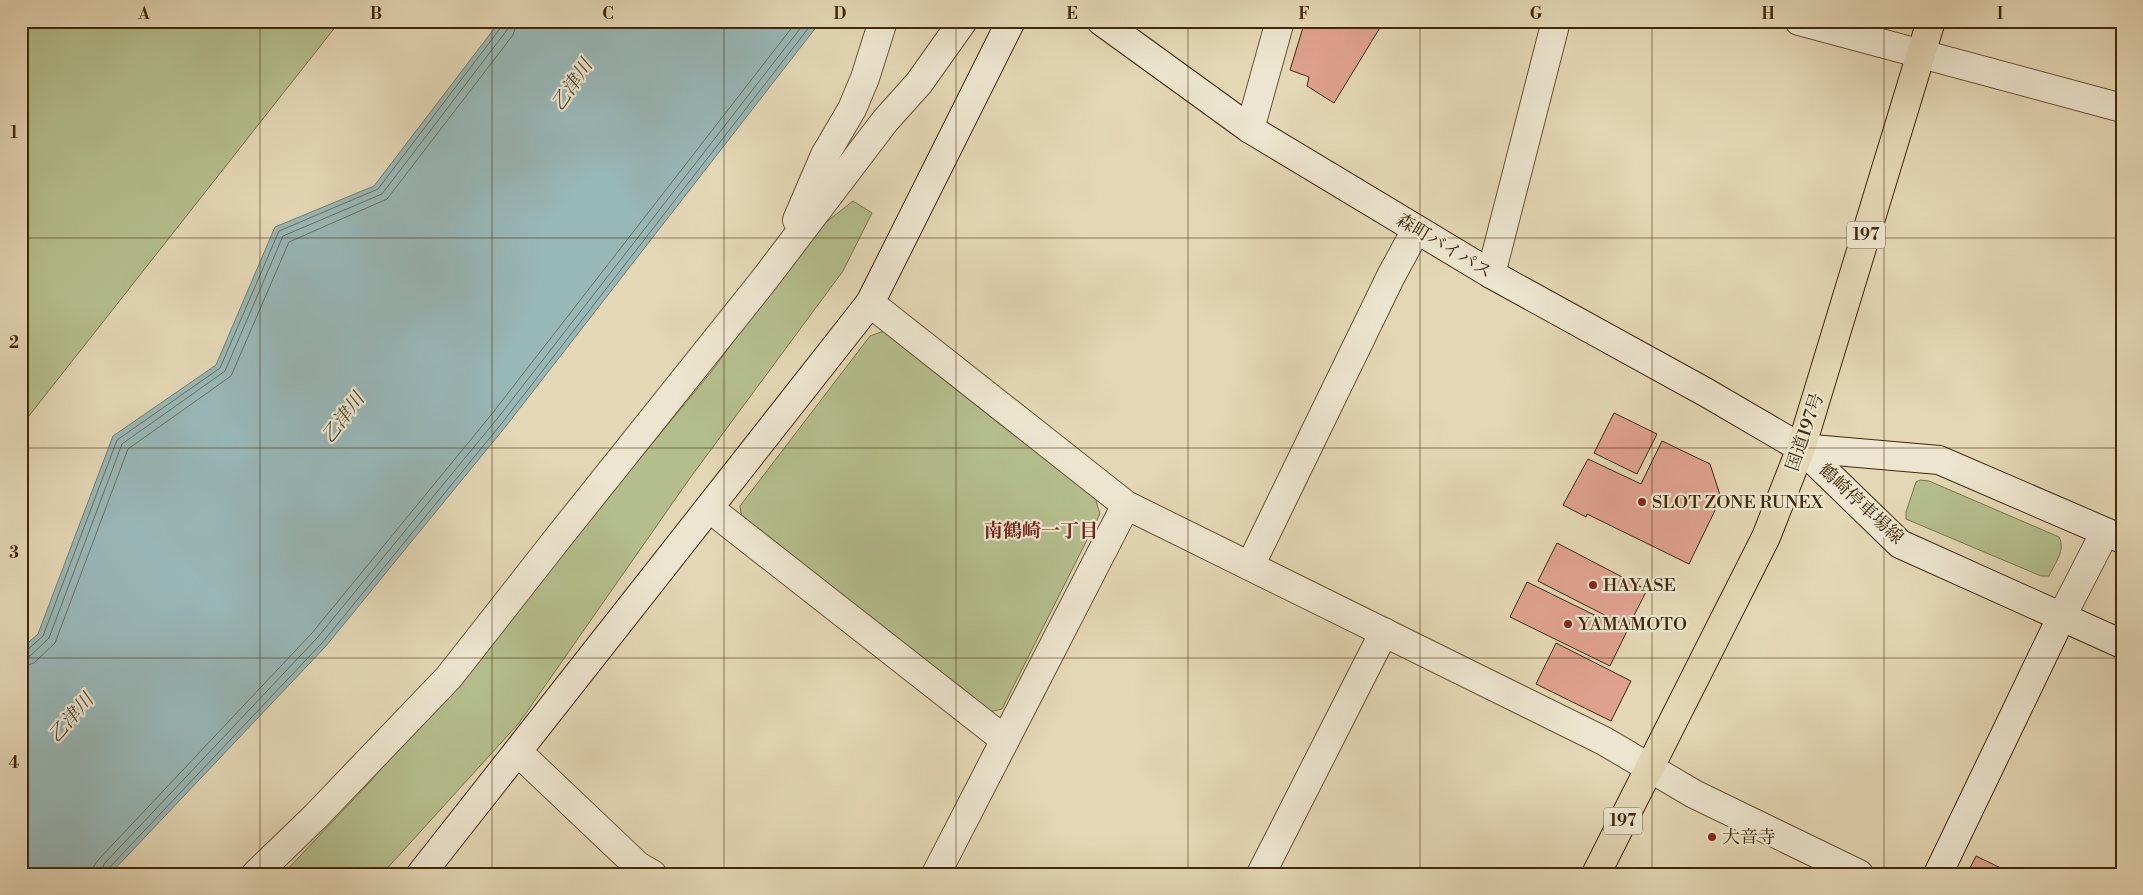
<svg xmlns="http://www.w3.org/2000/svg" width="2143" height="895" font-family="'Libre Bodoni','Noto Serif JP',serif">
	<rect width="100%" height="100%" fill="#e4d7b5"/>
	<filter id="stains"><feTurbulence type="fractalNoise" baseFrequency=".004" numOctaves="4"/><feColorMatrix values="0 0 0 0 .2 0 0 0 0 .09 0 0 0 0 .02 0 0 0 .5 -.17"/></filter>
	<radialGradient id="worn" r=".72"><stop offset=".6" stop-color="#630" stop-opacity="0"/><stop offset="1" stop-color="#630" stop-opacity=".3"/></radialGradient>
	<g fill="#b4be8d" stroke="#7a7449">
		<polygon points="21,21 340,21 21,426"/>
		<polygon points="853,201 872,213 843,271 690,478 519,723 382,874 283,874 369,783 554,563 711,372 815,231"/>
		<polygon points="884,331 1095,497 1100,514 1002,709 985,713 742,520 740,506 870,336"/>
		<path d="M 1920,480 L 1929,481 L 2059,537 C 2066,550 2055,563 2049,576 L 2041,576 L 1906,519 L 1906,512 L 1916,482 Z"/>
	</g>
	<polygon fill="#98b7b7" stroke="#757e70" points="500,21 821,21 506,426 326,646 110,874 21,874 21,649 38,634 113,436 216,365 275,227 374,186"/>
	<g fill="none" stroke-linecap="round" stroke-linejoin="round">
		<g stroke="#6c705e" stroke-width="1">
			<polyline points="21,653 26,651 43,636 117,440 220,368 279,231 378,189 502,26 503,21"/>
			<polyline points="21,659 30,656 49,638 122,444 225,371 283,236 382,194 507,30 510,21"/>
			<polyline points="21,667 34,663 55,643 128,449 231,376 289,242 387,199 513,35 517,21"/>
			<polyline points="93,874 94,866 99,859 312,633 491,415 797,21"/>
			<polyline points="101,874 104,864 317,638 497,419 806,21"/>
			<polyline points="107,874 109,868 322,643 502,423 814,21"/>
		</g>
	</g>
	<g fill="#dfa18f" stroke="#412905">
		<polygon points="1305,21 1384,21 1334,103 1307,86 1309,77 1290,70"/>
		<polygon points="1614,413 1657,434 1637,474 1594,453"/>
		<polygon points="1662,441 1710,464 1721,498 1689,564 1587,514 1586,517 1563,505 1588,459 1641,484"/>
		<polygon points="1557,543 1647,590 1628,627 1538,581"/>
		<polygon points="1527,582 1627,631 1610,666 1510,617"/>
		<polygon points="1556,643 1631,681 1611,721 1536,684"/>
		<polygon points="1976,856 2013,874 1967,874"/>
	</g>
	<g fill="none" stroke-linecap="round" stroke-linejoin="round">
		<defs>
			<g id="street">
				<polyline points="1799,21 2122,108"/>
				<polyline points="1250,129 1280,21"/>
				<polyline points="797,220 825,155 852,109 865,78 883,21"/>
				<polyline points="1491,274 1556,21"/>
				<polyline points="870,303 1126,505 1604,741 1694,794 1859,874"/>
				<polyline points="709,508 1005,740"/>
				<polyline points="1250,566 1391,276 1416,230"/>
				<polyline points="2061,618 2105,532"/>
				<polyline points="518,752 638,866 652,874"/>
				<polyline points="256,874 316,816 449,677 558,538 764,280 885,121 919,83 963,21"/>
				<polyline points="936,874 1126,505"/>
				<polyline points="1261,874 1384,632"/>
			</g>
			<g id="secondary">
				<polyline points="1101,21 1250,129 1491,274 1707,393 1801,448 1900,544 2122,644"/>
				<polyline points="1801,448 1939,460 2122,539"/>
				<polyline points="421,874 870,303 1011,21"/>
				<polyline points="1938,874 2061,618"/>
			</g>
			<polyline id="highway" points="1596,874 1766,537 1801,448 1931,21"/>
		</defs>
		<use href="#street" stroke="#6a5431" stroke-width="30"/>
		<use href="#secondary" stroke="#412905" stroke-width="30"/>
		<use href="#highway" stroke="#412905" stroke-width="30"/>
		<use href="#street" stroke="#ede5cf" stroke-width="28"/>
		<use href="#secondary" stroke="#ede5cf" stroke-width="28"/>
		<use href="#highway" stroke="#e4d7b5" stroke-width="28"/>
	</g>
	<path fill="none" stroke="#412905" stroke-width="1" stroke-opacity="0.55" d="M 260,21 L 260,874M 492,21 L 492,874M 724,21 L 724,874M 956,21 L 956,874M 1188,21 L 1188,874M 1420,21 L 1420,874M 1652,21 L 1652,874M 1884,21 L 1884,874M 21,238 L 2122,238M 21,448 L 2122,448M 21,658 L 2122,658"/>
	<g fill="#8f2418" stroke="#ede5cf" stroke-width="2">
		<circle cx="1642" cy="502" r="5"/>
		<circle cx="1593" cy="585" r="5"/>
		<circle cx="1568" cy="624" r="5"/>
		<circle cx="1712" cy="837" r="5"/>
	</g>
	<g text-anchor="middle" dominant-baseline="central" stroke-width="4.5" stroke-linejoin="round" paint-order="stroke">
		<g fill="#ede5cf" stroke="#756142" stroke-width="1">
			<rect x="1847" y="221.5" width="38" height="27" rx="4"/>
			<rect x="1604" y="807.5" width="38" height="27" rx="4"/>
		</g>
		<g font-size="16" font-weight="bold" fill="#412905">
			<text x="1866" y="235">197</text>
			<text x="1623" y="821">197</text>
		</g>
		<g font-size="18" fill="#412905" stroke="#ede5cf">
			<text transform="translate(1444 246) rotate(31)">森町バイパス</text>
			<text transform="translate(1805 432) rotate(-71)">国道197号</text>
			<text transform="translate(1861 504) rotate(43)">鶴崎停車場線</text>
		</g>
		<g font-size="18" fill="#412905" stroke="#ede5cf" text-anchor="start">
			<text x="1652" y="502">SLOT ZONE RUNEX</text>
			<text x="1603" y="585">HAYASE</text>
			<text x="1578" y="624">YAMAMOTO</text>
			<text x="1722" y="837">大音寺</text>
		</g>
		<g font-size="19" font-style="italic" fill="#574c32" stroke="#ede5cf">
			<text transform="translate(572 85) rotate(-56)">乙津川</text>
			<text transform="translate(343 418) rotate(-53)">乙津川</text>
			<text transform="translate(71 718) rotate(-49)">乙津川</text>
		</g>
		<g font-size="19" font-weight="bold" fill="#7a1f14" stroke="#ede5cf">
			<text x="1041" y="531">南鶴崎一丁目</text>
		</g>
	</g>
	<rect width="2143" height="895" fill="none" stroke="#e4d7b5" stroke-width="55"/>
	<rect x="28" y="28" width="2088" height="840" fill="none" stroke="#412905" stroke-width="2"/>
	<g font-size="16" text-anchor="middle" font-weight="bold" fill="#412905">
		<text x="144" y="19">A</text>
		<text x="376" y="19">B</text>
		<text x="608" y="19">C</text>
		<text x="840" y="19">D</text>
		<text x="1072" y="19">E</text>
		<text x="1304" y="19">F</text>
		<text x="1536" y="19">G</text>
		<text x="1768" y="19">H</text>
		<text x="2000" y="19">I</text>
		<text x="14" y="138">1</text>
		<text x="14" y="348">2</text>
		<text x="14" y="558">3</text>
		<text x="14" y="768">4</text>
	</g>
	<rect width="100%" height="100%" filter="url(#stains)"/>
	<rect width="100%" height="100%" fill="url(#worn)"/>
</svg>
